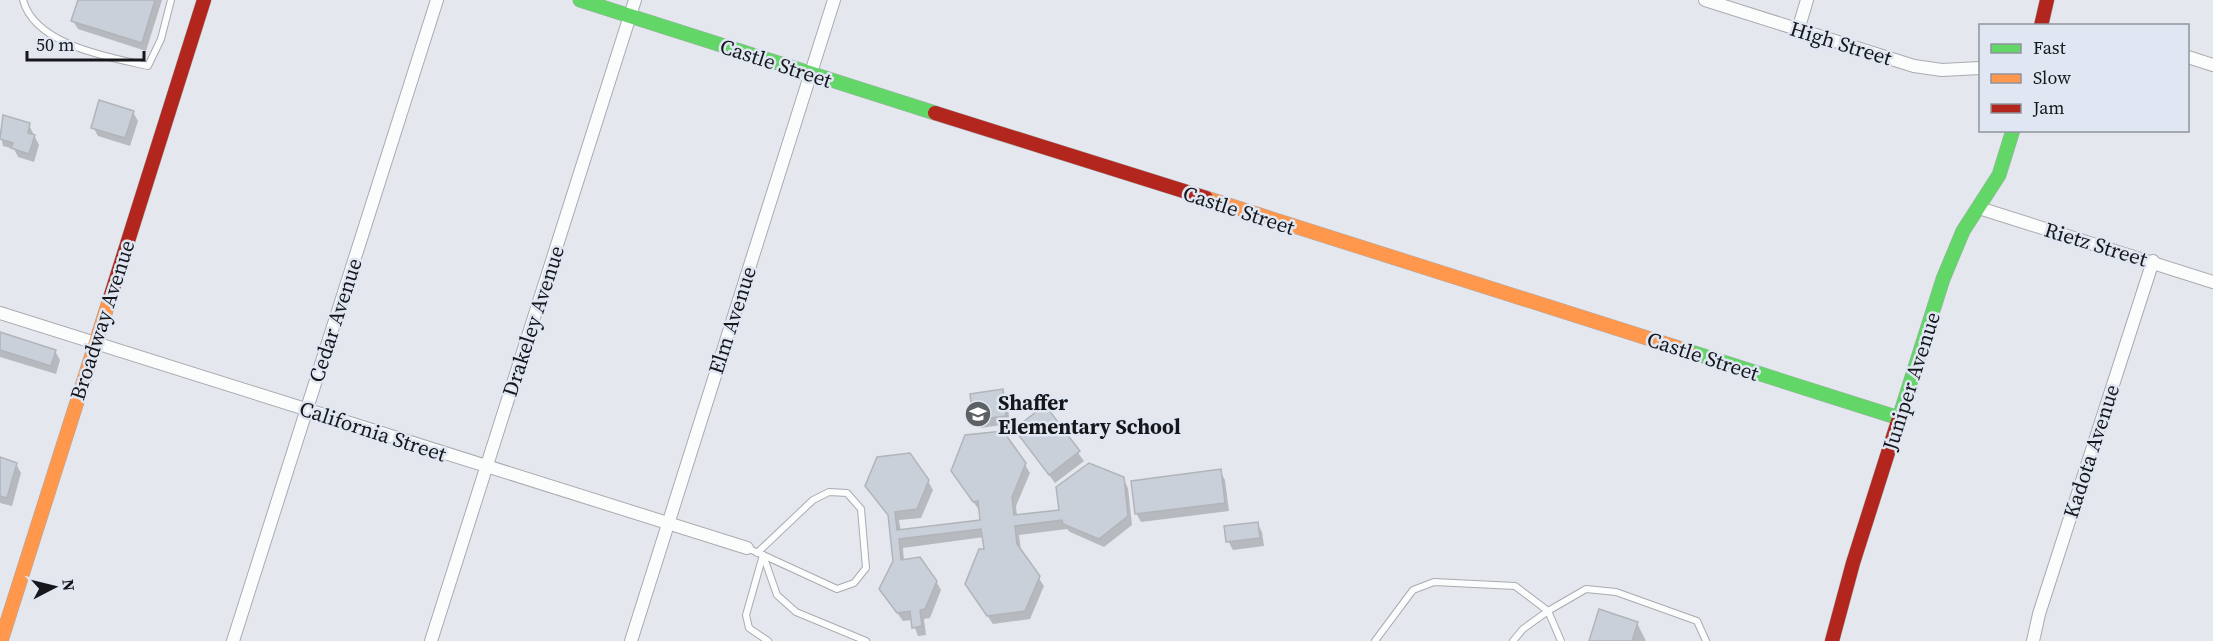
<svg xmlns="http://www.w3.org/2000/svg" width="2213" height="641" font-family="'Source Serif 4',serif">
	<rect width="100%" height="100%" fill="#e4e8ee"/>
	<g fill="#0003">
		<polygon points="79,0 162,0 146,51 78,29 73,21"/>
		<polygon points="133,112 138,121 130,146 98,136 93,127"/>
		<polygon points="4,117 29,125 39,145 34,162 18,157 14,149 3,146 0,132"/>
		<polygon points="0,334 55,351 60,360 56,374 0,357"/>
		<polygon points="1002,391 1007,400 1010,424 980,428 975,419"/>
		<polygon points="1045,407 1084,461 1055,483 1021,438"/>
		<polygon points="0,459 16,464 21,473 12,506 0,503"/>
		<polygon points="1024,463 1030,473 1016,506 1017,516 1061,511 1123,478 1128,488 1132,525 1104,547 1070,532 1067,529 1019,535 1021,552 1044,586 1030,619 993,624 972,593 985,550 984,537 903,548 904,561 936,581 941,590 930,618 924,619 926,635 918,636 912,620 903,621 886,598 895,561 890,517 866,485 928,481 933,490 921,518 899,520 901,532 982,522 979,510 958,480"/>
		<polygon points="1220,471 1225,480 1229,511 1141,522 1136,513"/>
		<polygon points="1257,523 1262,532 1264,546 1233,550 1228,541"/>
		<polygon points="1637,623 1646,641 1591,641"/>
	</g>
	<g fill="#c9d0da" stroke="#b1b4b9" stroke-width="1.5">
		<polygon points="78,0 155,0 142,43 71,21"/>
		<polygon points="99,100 134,111 125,138 91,128"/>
		<polygon points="3,115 30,123 28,133 35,135 29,154 11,148 13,143 0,139"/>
		<polygon points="0,332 56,350 51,366 0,350"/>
		<polygon points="1003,389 1006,416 973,420 970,394"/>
		<polygon points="1045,405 1080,451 1049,475 1014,429"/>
		<polygon points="1003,431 1026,463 1012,497 1014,515 1059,510 1056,487 1089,463 1124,477 1128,516 1099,539 1063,524 1062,520 1015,526 1017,544 1040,576 1025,611 987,616 965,584 979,549 984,549 981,529 899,539 901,560 920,557 937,581 925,609 920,610 922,626 912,628 910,611 897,613 879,589 893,561 888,515 865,486 877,457 910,453 929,480 917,509 895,512 897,530 980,520 978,501 973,502 951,471 965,435"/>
		<polygon points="0,457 17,463 7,498 0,496"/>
		<polygon points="1221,469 1225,503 1135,514 1131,481"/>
		<polygon points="1258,522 1260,538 1226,542 1224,526"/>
		<polygon points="1599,609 1638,622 1632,641 1589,641"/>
	</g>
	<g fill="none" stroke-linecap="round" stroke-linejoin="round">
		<defs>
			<g id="lane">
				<path d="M 23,0 C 35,45 108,57 148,66 L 161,39 L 171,0"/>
				<polyline points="747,548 763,555 837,589 854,583 866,568 861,509 847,493 829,492 813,500 757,553"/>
				<polyline points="763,555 777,595 796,612 866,641"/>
				<polyline points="763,555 746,615 749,628 768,641"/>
				<polyline points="1375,641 1413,590 1434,582 1515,586 1548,611 1586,589 1616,592 1697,621 1706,641"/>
				<polyline points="1513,641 1523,629 1548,611 1561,641"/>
			</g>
			<g id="street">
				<polyline points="1705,0 1914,66 1942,70 1980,68"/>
				<polyline points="1798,30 1807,0"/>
				<polyline points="2188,57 2213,65"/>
				<polyline points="1979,208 2213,282"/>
				<polyline points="0,313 747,548"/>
				<polyline points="233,641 437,0"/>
				<polyline points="431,641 635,0"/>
				<polyline points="631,641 834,0"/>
				<polyline points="2033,641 2039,614 2153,261"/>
			</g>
			<g id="fast">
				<polyline points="580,0 935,113"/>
				<polyline points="1688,351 1899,418"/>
				<polyline points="1899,418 1943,279 1963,231 1999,175 2013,130"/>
			</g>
			<g id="slow">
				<polyline points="1206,198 1688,351"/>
				<polyline points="1,641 110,298"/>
			</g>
			<g id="jam">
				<polyline points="2041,26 2047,0"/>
				<polyline points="935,113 1206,198"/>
				<polyline points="110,298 204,0"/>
				<polyline points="1832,641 1853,563 1899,418"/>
			</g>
		</defs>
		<use href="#lane" stroke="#a8abb0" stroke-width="8"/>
		<use href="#street" stroke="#a8abb0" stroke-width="14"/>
		<use href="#fast" stroke="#a8abb0" stroke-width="15"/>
		<use href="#slow" stroke="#a8abb0" stroke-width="15"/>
		<use href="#jam" stroke="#a8abb0" stroke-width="15"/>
		<use href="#lane" stroke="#fbfcfc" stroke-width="6"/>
		<use href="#street" stroke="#fbfcfc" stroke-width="12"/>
		<use href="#fast" stroke="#63d668" stroke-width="14"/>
		<use href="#slow" stroke="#ff974d" stroke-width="14"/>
		<use href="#jam" stroke="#b3261e" stroke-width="14"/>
	</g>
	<defs>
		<symbol id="school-disc" viewBox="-11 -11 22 22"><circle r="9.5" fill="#5d6065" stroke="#e0e7f2"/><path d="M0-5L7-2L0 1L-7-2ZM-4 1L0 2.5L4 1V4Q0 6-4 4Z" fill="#fff"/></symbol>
	</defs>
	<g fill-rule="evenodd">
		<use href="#school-disc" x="963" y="399" width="30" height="30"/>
	</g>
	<g text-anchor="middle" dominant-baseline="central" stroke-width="5" stroke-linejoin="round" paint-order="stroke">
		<g font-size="21" fill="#15171b" stroke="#e0e7f2">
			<text transform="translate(1841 43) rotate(17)">High Street</text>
			<text transform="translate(776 63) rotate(18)">Castle Street</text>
			<text transform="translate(1239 210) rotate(18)">Castle Street</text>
			<text transform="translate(2096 244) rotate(17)">Rietz Street</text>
			<text transform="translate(102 320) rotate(-72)">Broadway Avenue</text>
			<text transform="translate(335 320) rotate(-72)">Cedar Avenue</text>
			<text transform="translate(732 320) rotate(-72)">Elm Avenue</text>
			<text transform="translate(533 321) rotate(-72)">Drakeley Avenue</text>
			<text transform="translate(1703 356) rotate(18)">Castle Street</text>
			<text transform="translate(1911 381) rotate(-72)">Juniper Avenue</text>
			<text transform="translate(373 431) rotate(18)">California Street</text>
			<text transform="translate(2091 451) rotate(-72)">Kadota Avenue</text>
		</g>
		<g font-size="21" font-weight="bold" fill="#15171b" stroke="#e0e7f2" text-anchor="start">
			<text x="998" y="402">Shaffer<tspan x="998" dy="24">Elementary School</tspan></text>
		</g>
	</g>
	<rect x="1979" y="24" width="210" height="108" fill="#e0e7f2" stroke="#8f949c" stroke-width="1.5"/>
	<rect x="1991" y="44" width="30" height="9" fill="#63d668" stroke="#8f949c" stroke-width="1.5"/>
	<text x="2033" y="54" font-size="18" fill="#15171b">Fast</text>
	<rect x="1991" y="74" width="30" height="9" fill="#ff974d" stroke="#8f949c" stroke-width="1.5"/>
	<text x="2033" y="84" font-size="18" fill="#15171b">Slow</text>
	<rect x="1991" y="104" width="30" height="9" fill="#b3261e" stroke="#8f949c" stroke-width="1.5"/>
	<text x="2033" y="114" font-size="18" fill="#15171b">Jam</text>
	<g transform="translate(54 587) rotate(83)" stroke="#e0e7f2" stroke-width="4.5" paint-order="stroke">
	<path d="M0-4.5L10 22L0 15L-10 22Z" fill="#15171b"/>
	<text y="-9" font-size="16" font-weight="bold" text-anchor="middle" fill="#15171b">N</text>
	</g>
	<path d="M27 51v9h117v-9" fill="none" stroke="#15171b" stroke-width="3"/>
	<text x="36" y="51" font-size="18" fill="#15171b" stroke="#e0e7f2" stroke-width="4.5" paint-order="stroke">50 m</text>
</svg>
